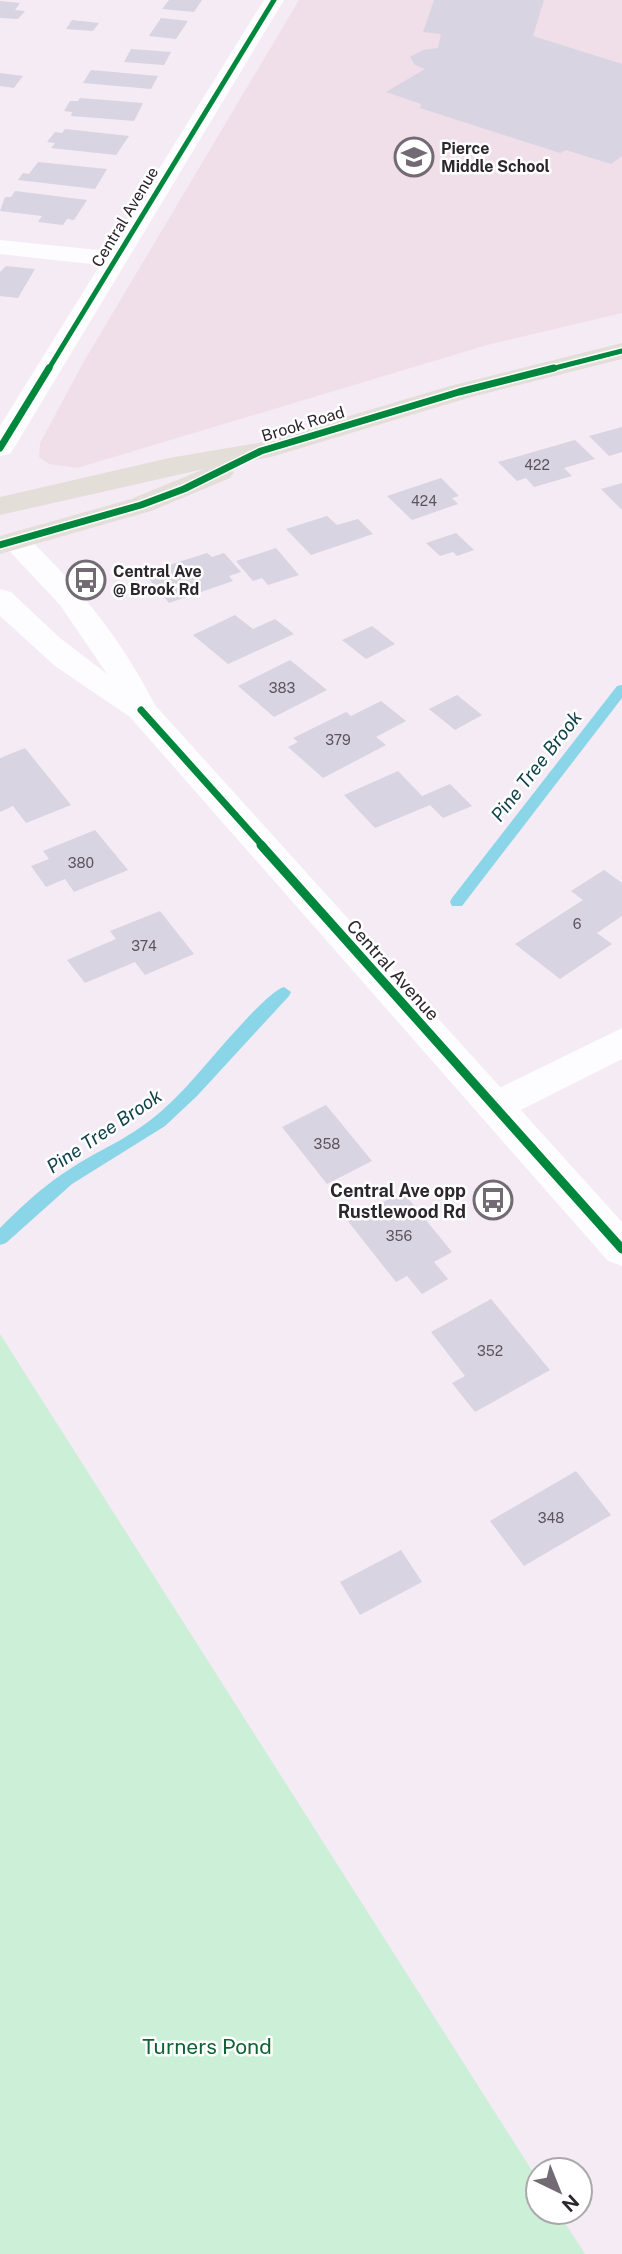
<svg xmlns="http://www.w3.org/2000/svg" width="622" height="2254" font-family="'Public Sans',sans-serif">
	<rect width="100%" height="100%" fill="#f4ebf5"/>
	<polygon fill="#f0dee9" points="299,0 622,0 622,313 487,345 77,468 49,464 39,457 40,443 83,363"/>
	<polygon fill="#ccefd7" points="0,1334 538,2180 538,2212 558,2212 585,2254 0,2254"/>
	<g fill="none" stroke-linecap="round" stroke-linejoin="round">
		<g fill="#8ad5e7" fill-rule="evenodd">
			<polygon points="622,685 622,698 462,906 452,906 450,902 452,898 617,686"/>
			<path d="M 284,987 L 291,992 L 289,996 L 197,1096 L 165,1126 L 72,1184 L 6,1243 L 0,1245 L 0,1228 C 22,1206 44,1185 70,1169 C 90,1155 114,1145 135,1131 C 154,1119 171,1103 187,1086 C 205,1067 265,992 284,987 Z"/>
		</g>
	</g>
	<g fill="#d9d4e1">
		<polygon points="169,0 202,0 194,12 162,9"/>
		<polygon points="434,0 544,0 533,36 622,64 622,156 611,164 566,150 560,153 420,108 421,104 386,92 425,69 415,65 410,57 423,50 438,48 441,34 423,32"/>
		<polygon points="0,1 20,3 15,10 25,11 18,19 0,18"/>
		<polygon points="161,18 188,21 176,39 149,36"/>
		<polygon points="72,20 99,23 93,31 66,29"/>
		<polygon points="131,49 171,52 164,65 124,62"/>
		<polygon points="91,70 158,76 151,89 83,83"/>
		<polygon points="0,73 23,76 14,88 0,86"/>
		<polygon points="80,98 143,103 134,121 71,116 72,112 64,111 70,101 78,101"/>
		<polygon points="65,129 129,136 116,155 51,148 55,143 47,142 55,132 62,133"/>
		<polygon points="38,162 107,169 95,189 18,180 23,173 29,174"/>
		<polygon points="15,191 87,200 74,220 67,219 63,225 38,222 42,216 0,211 5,197 11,197"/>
		<polygon points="6,266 35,269 18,298 0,296 0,272"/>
		<polygon points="622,427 622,452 609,456 589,436"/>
		<polygon points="575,440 595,459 564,468 572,476 534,487 526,478 517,481 498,462"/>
		<polygon points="441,478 459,496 452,498 458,504 412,520 387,496"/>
		<polygon points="622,483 622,510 601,489"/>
		<polygon points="327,516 337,525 358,519 373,534 311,555 286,529"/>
		<polygon points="456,533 474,550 457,556 453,552 440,556 426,543"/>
		<polygon points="276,548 299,575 268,585 262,578 253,581 236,561"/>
		<polygon points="207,553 212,557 224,553 241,572 229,576 233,581 169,603 144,573"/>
		<polygon points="235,615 253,629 275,619 294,634 228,664 193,635"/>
		<polygon points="372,626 395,644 366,659 342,640"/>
		<polygon points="290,660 327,690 274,717 238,686"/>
		<polygon points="457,695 482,715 455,730 429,709"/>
		<polygon points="381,701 406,721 376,737 386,745 323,778 288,747 298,742 293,738 346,712 351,716"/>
		<polygon points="25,748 71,805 26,823 13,806 0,812 0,758"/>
		<polygon points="398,771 422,796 450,784 472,806 443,818 430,805 375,828 344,795"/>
		<polygon points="95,830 128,870 74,892 65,879 46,887 31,866 49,859 43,851"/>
		<polygon points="604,870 622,883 622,916 597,933 612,944 560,979 515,944 583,900 571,891"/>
		<polygon points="160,911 194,954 145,975 135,962 85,983 67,960 116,939 110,931"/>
		<polygon points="326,1105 372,1161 327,1184 282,1127"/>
		<polygon points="403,1192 452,1252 434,1262 448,1279 422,1294 407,1276 396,1282 347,1220"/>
		<polygon points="491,1299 550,1370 475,1412 452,1383 465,1376 431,1332"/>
		<polygon points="576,1471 611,1515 524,1566 490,1521"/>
		<polygon points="401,1550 422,1582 360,1615 340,1582"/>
	</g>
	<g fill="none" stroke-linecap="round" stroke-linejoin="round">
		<g fill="#fdfcfe" fill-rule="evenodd">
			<polygon points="264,0 284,0 14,448 10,454 0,456 0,426 100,265 0,254 0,240 108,251"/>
			<polygon points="622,1028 622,1059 507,1117 494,1122 481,1117 475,1107 481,1097"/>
		</g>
		<path fill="#fdfcfe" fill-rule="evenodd" d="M 15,532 L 25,535 C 78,585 122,640 155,705 L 622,1222 L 622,1266 L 608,1261 L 130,717 L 55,666 L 0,616 L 0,589 L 11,592 L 60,638 L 107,674 L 60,605 L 0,541 L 5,535 Z"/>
		<polygon fill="#e4ded8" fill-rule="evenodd" points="622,343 622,359 468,398 271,457 226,465 234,472 230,478 151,511 0,554 0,536 131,499 204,469 0,515 0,497 169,458 258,443 450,386"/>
		<defs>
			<g id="cycleway-far2">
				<polyline points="48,370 274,0"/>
				<polyline points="547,370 622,351"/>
			</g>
			<g id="cycleway-far1">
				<polyline points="0,448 49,368"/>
				<polyline points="0,545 141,505 184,489 261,451 459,392 554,368"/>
				<polyline points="141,710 263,846"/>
			</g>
			<polyline id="cycleway" points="261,845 622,1249"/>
		</defs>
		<use href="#cycleway-far2" stroke="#fff" stroke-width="8"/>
		<use href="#cycleway-far1" stroke="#fff" stroke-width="10"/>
		<use href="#cycleway" stroke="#fff" stroke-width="13"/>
		<use href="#cycleway-far2" stroke="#00873e" stroke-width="5"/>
		<use href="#cycleway-far1" stroke="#00873e" stroke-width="7"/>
		<use href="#cycleway" stroke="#00873e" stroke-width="9"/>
	</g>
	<defs>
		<symbol id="school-ring" viewBox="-11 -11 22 22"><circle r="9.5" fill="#fff" stroke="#726b73" stroke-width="1.5"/><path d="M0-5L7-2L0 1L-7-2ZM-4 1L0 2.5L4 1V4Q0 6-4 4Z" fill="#726b73"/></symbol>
		<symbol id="bus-ring" viewBox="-11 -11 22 22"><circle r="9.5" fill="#fff" stroke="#726b73" stroke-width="1.5"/><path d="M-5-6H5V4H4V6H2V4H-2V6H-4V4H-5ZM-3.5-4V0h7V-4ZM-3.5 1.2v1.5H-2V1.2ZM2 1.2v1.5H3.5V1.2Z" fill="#726b73"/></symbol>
	</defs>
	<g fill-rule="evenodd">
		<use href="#school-ring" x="392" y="135" width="44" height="44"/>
		<use href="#bus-ring" x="64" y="558" width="44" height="44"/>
		<use href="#bus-ring" x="471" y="1178" width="44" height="44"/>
	</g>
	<g text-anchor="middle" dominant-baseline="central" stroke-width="5" stroke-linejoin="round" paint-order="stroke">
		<g font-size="14" fill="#5a545d">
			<text x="537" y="465">422</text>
			<text x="424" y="501">424</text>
			<text x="282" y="688">383</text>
			<text x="338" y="740">379</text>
			<text x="81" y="863">380</text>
			<text x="577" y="924">6</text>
			<text x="144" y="946">374</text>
			<text x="327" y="1144">358</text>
			<text x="399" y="1236">356</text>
			<text x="490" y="1351">352</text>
			<text x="551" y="1518">348</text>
		</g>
		<g font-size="16" font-weight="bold" fill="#2c262d" stroke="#fff" text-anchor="start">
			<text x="441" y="148">Pierce<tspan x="441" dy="18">Middle School</tspan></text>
			<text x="113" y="571">Central Ave<tspan x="113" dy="18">@ Brook Rd</tspan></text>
		</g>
		<g font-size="16" fill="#2c262d" stroke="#fff">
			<text transform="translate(125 217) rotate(-59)">Central Avenue</text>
			<text transform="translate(303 424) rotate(-17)">Brook Road</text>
		</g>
		<g font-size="18" fill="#2c262d" stroke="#fff">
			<text transform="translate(393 970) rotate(48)">Central Avenue</text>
		</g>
		<g font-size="18" font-weight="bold" fill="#2c262d" stroke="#fff" text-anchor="end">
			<text x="466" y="1190">Central Ave opp<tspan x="466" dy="21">Rustlewood Rd</tspan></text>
		</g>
		<g font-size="19" font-style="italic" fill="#0f424b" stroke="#fff">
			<text transform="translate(536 766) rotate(-52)">Pine Tree Brook</text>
			<text transform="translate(104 1131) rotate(-34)">Pine Tree Brook</text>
		</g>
		<g font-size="21" fill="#0e6233" stroke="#fff">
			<text x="207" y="2046">Turners Pond</text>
		</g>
	</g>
	<g transform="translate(559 2191) rotate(137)"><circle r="33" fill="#ffffff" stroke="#aba8ab" stroke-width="2"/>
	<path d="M0-5L12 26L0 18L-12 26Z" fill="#726b73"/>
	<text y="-10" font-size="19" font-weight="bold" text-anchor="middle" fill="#2c262d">N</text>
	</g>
</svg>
